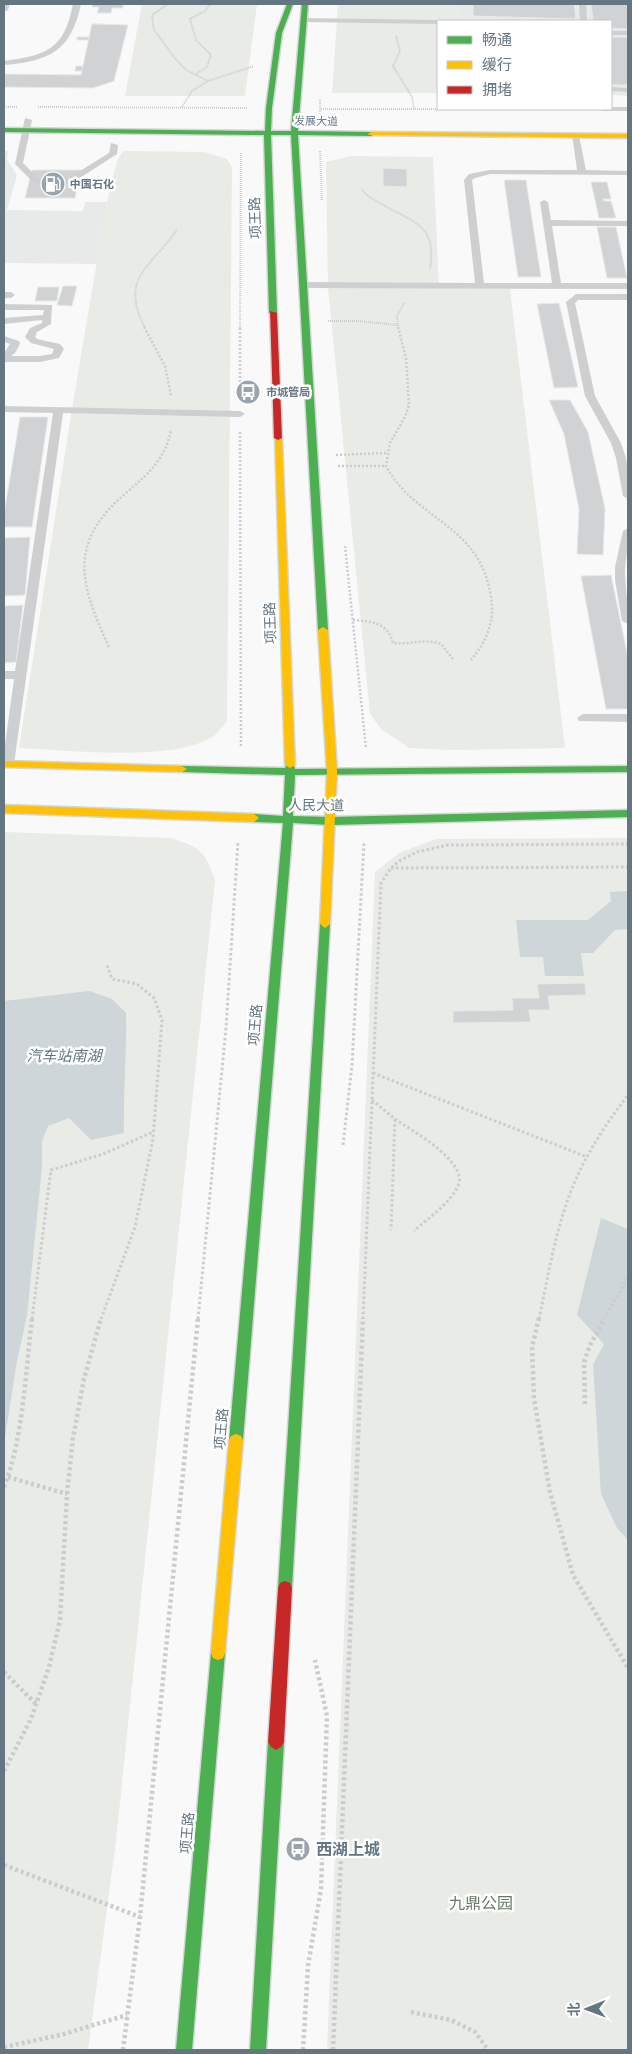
<svg xmlns="http://www.w3.org/2000/svg" width="632" height="2054" font-family="Ubuntu,'Noto Sans SC',sans-serif">
	<rect width="100%" height="100%" fill="#f9f9f9"/>
	<g fill="#e8e9e9">
		<polygon points="458,4 628,4 628,96 611,95 611,21 459,21"/>
		<polygon points="4,151 8,151 7,160 17,175 7,210 83,211 85,202 107,202 97,264 4,263"/>
	</g>
	<g fill="#e8ebe6">
		<polygon points="142,4 257,4 245,96 125,96"/>
		<polygon points="338,4 458,4 459,21 438,21 438,93 332,93"/>
		<path d="M 123,151 L 204,152 L 227,159 L 232,167 L 227,721 C 224,725 219,731 215,735 C 177,763 67,750 19,748 L 72,409 L 107,202 L 117,161 Z"/>
		<polygon points="351,156 433,157 439,288 510,289 565,748 452,750 409,748 381,729 370,714 328,287 326,162"/>
		<path d="M 4,832 L 171,838 C 201,848 204,850 215,880 L 116,1841 L 88,2050 L 4,2050 Z"/>
		<polygon points="628,838 628,2050 327,2050 375,872 399,853 436,839"/>
	</g>
	<g fill="#ced6d9">
		<polygon points="628,891 628,929 615,930 593,953 581,953 584,976 545,976 543,957 520,957 516,920 588,920 611,901 610,892"/>
		<path d="M 89,991 L 112,999 L 126,1013 C 127,1053 123,1092 124,1133 L 91,1140 L 69,1118 L 48,1126 L 42,1141 L 42,1167 L 27,1316 L 17,1360 L 4,1444 L 4,1001 Z"/>
		<polygon points="601,1218 628,1229 628,1540 617,1528 601,1494 593,1365 604,1344 577,1315"/>
	</g>
	<g fill="#d0d2d3" stroke="#e8e8e8">
		<polygon points="93,4 123,4 123,8 112,8 111,13 97,13 99,7 92,7"/>
		<polygon points="473,4 574,4 576,19 473,16"/>
		<polygon points="591,4 628,4 628,29 611,28 611,21 593,21"/>
		<polygon points="92,24 104,24 103,31 115,31 112,47 102,47 100,58 110,57 108,72 96,72 95,77 81,77 82,71 75,71 76,66 85,66 90,40 77,40 77,37 90,37"/>
		<polygon points="92,24 128,25 114,81 93,88 4,87 4,74 81,75"/>
		<rect x="611" y="37" width="17" height="48"/>
		<polygon points="383,168 407,169 407,187 383,186"/>
		<polygon points="32,170 81,170 75,198 25,198"/>
		<polygon points="504,180 526,180 541,277 518,277"/>
		<polygon points="591,182 607,182 611,199 603,199 604,201 611,201 616,218 599,218"/>
		<polygon points="597,227 616,227 627,278 607,278"/>
		<polygon points="63,286 77,286 72,306 57,305"/>
		<polygon points="38,287 59,287 57,301 35,301"/>
		<polygon points="559,303 578,387 554,388 537,304"/>
		<polygon points="549,400 570,400 588,432 605,509 603,555 577,554 579,509 564,434"/>
		<polygon points="20,417 48,417 32,527 4,527 4,514"/>
		<polygon points="30,537 25,595 4,596 4,538"/>
		<polygon points="611,575 628,658 628,709 606,709 581,576"/>
		<polygon points="23,605 16,662 4,663 4,606"/>
		<polygon points="585,983 586,995 548,996 550,1010 529,1010 531,1022 453,1023 453,1011 513,1010 512,998 539,998 537,984"/>
	</g>
	<g fill="none" stroke-linecap="round" stroke-linejoin="round">
		<defs>
			<g id="fast">
				<polygon points="287,4 293,4 282,33 272,108 271,131 291,131 302,4 308,4 298,131 371,132 374,134 371,136 298,135 328,630 323,633 318,630 291,135 271,135 277,313 273,315 269,313 264,135 4,132 4,128 265,131 266,108 276,33"/>
				<polygon points="290,762 293,763 295,769 628,766 628,772 295,775 293,816 331,817 628,810 628,817 331,825 293,823 243,1440 241,1444 236,1446 231,1444 229,1440 283,823 254,822 249,818 254,814 283,816 285,775 182,772 177,769 182,766 285,768 287,763"/>
				<polygon points="325,920 330,924 292,1588 290,1593 285,1595 280,1593 278,1588 320,924"/>
				<polygon points="218,1646 223,1648 225,1653 192,2050 176,2050 211,1653 213,1648"/>
				<polygon points="276,1734 281,1737 284,1742 266,2050 250,2050 268,1742 271,1737"/>
			</g>
			<g id="slow">
				<polygon points="371,132 628,134 628,138 369,135 368,134"/>
				<polygon points="275,436 282,438 295,765 290,768 285,765"/>
				<polygon points="323,627 328,630 337,772 330,924 325,928 320,924 327,772 318,630"/>
				<polygon points="4,761 182,766 187,769 182,772 4,767"/>
				<polygon points="4,805 254,814 259,818 254,822 4,813"/>
				<polygon points="236,1434 241,1436 243,1440 225,1653 223,1658 218,1660 213,1658 211,1653 229,1440 231,1436"/>
			</g>
			<g id="jam">
				<polygon points="270,311 277,313 282,438 278,440 274,438"/>
				<polygon points="285,1581 290,1583 292,1588 284,1742 281,1747 276,1750 271,1747 268,1742 278,1588 280,1583"/>
			</g>
		</defs>
		<use href="#fast" stroke="#d5d6d7" stroke-width="3"/>
		<use href="#slow" stroke="#d5d6d7" stroke-width="3"/>
		<use href="#jam" stroke="#d5d6d7" stroke-width="3"/>
		<g stroke="#cbcccd" stroke-width="2" stroke-dasharray="1 1" stroke-linecap="butt">
			<polyline points="168,4 152,15 154,30 174,57 186,70 208,81"/>
			<polyline points="396,36 400,51 393,66 412,97 414,109"/>
			<polyline points="196,74 207,67 211,55 196,40 190,19 205,11 210,4"/>
			<polyline points="320,99 320,115"/>
			<polyline points="4,107 17,107"/>
			<polyline points="38,107 247,108"/>
			<polyline points="182,107 192,91 208,81 254,66"/>
			<polyline points="321,109 587,109"/>
			<polyline points="320,151 322,200"/>
			<path d="M 362,189 C 366,196 373,199 380,203 C 413,223 437,223 430,269"/>
			<polyline points="328,321 358,321 397,325"/>
			<path d="M 145,328 C 118,276 153,267 177,229"/>
			<polyline points="240,328 241,152"/>
			<polyline points="398,328 397,316 404,303"/>
		</g>
		<g stroke="#cbcccd" stroke-width="2.5" stroke-dasharray="2 2" stroke-linecap="butt">
			<polyline points="144,327 165,366 171,396"/>
			<path d="M 398,327 L 406,358 L 409,405 L 405,417 L 390,443 L 386,466 C 415,521 480,523 491,597 C 495,621 487,641 471,660"/>
			<polyline points="240,398 240,327"/>
			<polyline points="240,432 241,748"/>
			<polyline points="336,455 387,453"/>
			<polyline points="338,466 386,466"/>
			<polyline points="345,546 366,748"/>
			<path d="M 353,620 C 372,621 388,623 393,643 C 409,645 426,638 441,644 L 453,659"/>
			<path d="M 109,647 C 80,584 67,543 126,493 C 148,474 166,459 171,429"/>
		</g>
		<g stroke="#cbcccd" stroke-width="3" stroke-dasharray="2.5 2.5" stroke-linecap="butt">
			<polyline points="391,868 628,867"/>
			<polyline points="373,1073 587,1157"/>
			<polyline points="372,1100 395,1119 391,1230"/>
			<path d="M 395,1119 C 411,1130 469,1162 458,1186 C 450,1204 428,1218 414,1231"/>
			<polyline points="343,1145 352,1065 364,842"/>
			<polyline points="32,1319 51,1170 103,1154 153,1132"/>
			<polyline points="101,1319 135,1227 153,1139 162,1020 154,998 137,984 112,979 107,965"/>
			<polyline points="198,1319 226,1028 238,842"/>
			<polyline points="363,1319 381,883 391,868 401,860 417,852 448,845 628,844"/>
			<path d="M 539,1319 C 547,1282 553,1244 565,1208 C 578,1166 602,1129 628,1095"/>
			<polyline points="604,1319 628,1277"/>
		</g>
		<g stroke="#cbcccd" stroke-width="4.5" stroke-dasharray="3 3" stroke-linecap="butt">
			<polyline points="539,1318 532,1347 534,1399 550,1492 573,1575 628,1668"/>
			<polyline points="585,1404 584,1362 590,1345 605,1318"/>
			<polyline points="8,1477 67,1494"/>
			<path d="M 4,1487 C 23,1440 26,1369 32,1318"/>
			<polyline points="4,1672 36,1704"/>
			<polyline points="4,1771 31,1719 49,1667 60,1620 67,1494 73,1438 84,1379 101,1318"/>
			<polyline points="4,1865 140,1917"/>
			<polyline points="411,2012 451,2020 475,2032 488,2050"/>
			<polyline points="4,2047 60,2035 127,2015"/>
			<polyline points="123,2050 140,1917 198,1318"/>
			<polyline points="303,2050 308,1966 321,1889 327,1716 315,1660"/>
			<polyline points="333,2050 363,1318"/>
		</g>
		<g fill="#cecfd0" fill-rule="evenodd">
			<polygon points="4,4 10,4 8,10 4,12"/>
			<path d="M 73,4 L 81,4 C 71,51 50,61 4,65 L 4,61 C 48,55 64,49 73,4 Z"/>
			<polygon points="579,4 586,4 587,21 580,21"/>
			<polygon points="300,18 438,20 441,21 438,21 438,24 303,22 300,22"/>
			<rect x="611" y="31" width="17" height="4"/>
			<polygon points="611,87 628,88 628,92 611,91"/>
			<polygon points="611,107 628,107 628,111 603,111 599,109 611,109"/>
			<polygon points="25,118 32,120 23,163 39,179 67,179 109,153 111,143 118,145 117,154 72,183 34,183 15,164"/>
			<polygon points="572,134 579,136 586,170 628,171 628,175 490,174 475,178 472,180 484,283 552,283 540,202 544,200 548,202 551,220 628,221 628,226 552,226 561,283 628,283 628,289 302,288 298,285 302,282 475,283 464,180 469,174 490,170 577,170"/>
			<polygon points="4,292 11,292 15,295 11,298 4,298"/>
			<polygon points="576,294 628,294 628,300 578,300 575,303 595,396 621,443 626,458 628,470 628,499 623,496 616,458 611,443 585,396 566,302"/>
			<polygon points="4,304 52,305 51,324 37,332 35,337 37,339 60,344 64,349 59,358 40,362 4,362 4,353 10,344 4,342 4,336 19,341 20,344 15,353 11,356 40,356 52,354 54,349 31,343 25,337 30,328 42,323 42,320 4,324 4,318 43,315 44,310 4,310"/>
			<polygon points="4,406 240,411 245,414 240,417 63,413 14,764 8,768 4,767 4,752 14,679 4,679 4,671 15,671 53,413 4,412"/>
			<path d="M 628,528 C 629,543 626,556 625,570 C 625,588 629,606 628,624 L 622,621 L 615,580 L 615,567 L 623,531 Z"/>
			<polygon points="583,714 628,714 628,722 579,721 577,718"/>
		</g>
		<use href="#fast" fill="#4caf50" fill-rule="evenodd"/>
		<use href="#slow" fill="#ffc107" fill-rule="evenodd"/>
		<use href="#jam" fill="#c62828" fill-rule="evenodd"/>
	</g>
	<defs>
		<symbol id="fuel-disc" viewBox="-11 -11 22 22"><circle r="9.5" fill="#99a4ac" stroke="#fff"/><path d="M-5.5-6h7V0h2V4h1.3V-2.5L3-4.5l.8-.8L6-3V5H2.5V1h-1V6h-7ZM-4.2-4.7v3.2H.2V-4.7Z" fill="#fff"/></symbol>
		<symbol id="bus-disc" viewBox="-11 -11 22 22"><circle r="9.5" fill="#99a4ac" stroke="#fff"/><path d="M-5-6H5V4H4V6H2V4H-2V6H-4V4H-5ZM-3.5-4V0h7V-4ZM-3.5 1.2v1.5H-2V1.2ZM2 1.2v1.5H3.5V1.2Z" fill="#fff"/></symbol>
	</defs>
	<g fill-rule="evenodd">
		<use href="#fuel-disc" x="39" y="170" width="28" height="28"/>
		<use href="#bus-disc" x="234" y="378" width="28" height="28"/>
		<use href="#bus-disc" x="284" y="1835" width="28" height="28"/>
	</g>
	<g text-anchor="middle" dominant-baseline="central" stroke-width="5" stroke-linejoin="round" paint-order="stroke">
		<g font-size="11" fill="#657683" stroke="#fff">
			<text transform="translate(316 121) rotate(1)">发展大道</text>
		</g>
		<g font-size="11" font-weight="bold" fill="#657683" stroke="#fff" text-anchor="start">
			<text x="70" y="184">中国石化</text>
			<text x="266" y="392">市城管局</text>
		</g>
		<g font-size="14" fill="#657683" stroke="#fff">
			<text transform="translate(255 218) rotate(-92)">项王路</text>
			<text transform="translate(270 623) rotate(-92)">项王路</text>
			<text transform="translate(316 805) rotate(1)">人民大道</text>
			<text transform="translate(255 1025) rotate(-85)">项王路</text>
			<text transform="translate(221 1429) rotate(-85)">项王路</text>
			<text transform="translate(187 1833) rotate(-85)">项王路</text>
		</g>
		<g font-size="15" font-style="italic" fill="#60757c" stroke="#fff">
			<text x="64" y="1055">汽车站南湖</text>
		</g>
		<g font-size="16" font-weight="bold" fill="#657683" stroke="#fff" text-anchor="start">
			<text x="316" y="1849">西湖上城</text>
		</g>
		<g font-size="16" fill="#687a64" stroke="#fff">
			<text x="481" y="1903">九鼎公园</text>
		</g>
	</g>
	<rect width="632" height="2054" fill="none" stroke="#657683" stroke-width="10"/>
	<rect x="437" y="20" width="175" height="90" fill="#ffffff" stroke="#c1c8cd"/>
	<rect x="447" y="36" width="25" height="8" fill="#4caf50" stroke="#c1c8cd"/>
	<text x="482" y="45" font-size="15" fill="#657683">畅通</text>
	<rect x="447" y="61" width="25" height="8" fill="#ffc107" stroke="#c1c8cd"/>
	<text x="482" y="70" font-size="15" fill="#657683">缓行</text>
	<rect x="447" y="86" width="25" height="8" fill="#c62828" stroke="#c1c8cd"/>
	<text x="482" y="95" font-size="15" fill="#657683">拥堵</text>
	<g transform="translate(587 2009) rotate(269)" stroke="#ffffff" stroke-width="4" paint-order="stroke">
	<path d="M0-4L9 19L0 12L-9 19Z" fill="#657683"/>
	<text y="-8" font-size="14" font-weight="bold" text-anchor="middle" fill="#657683">北</text>
	</g>
</svg>
